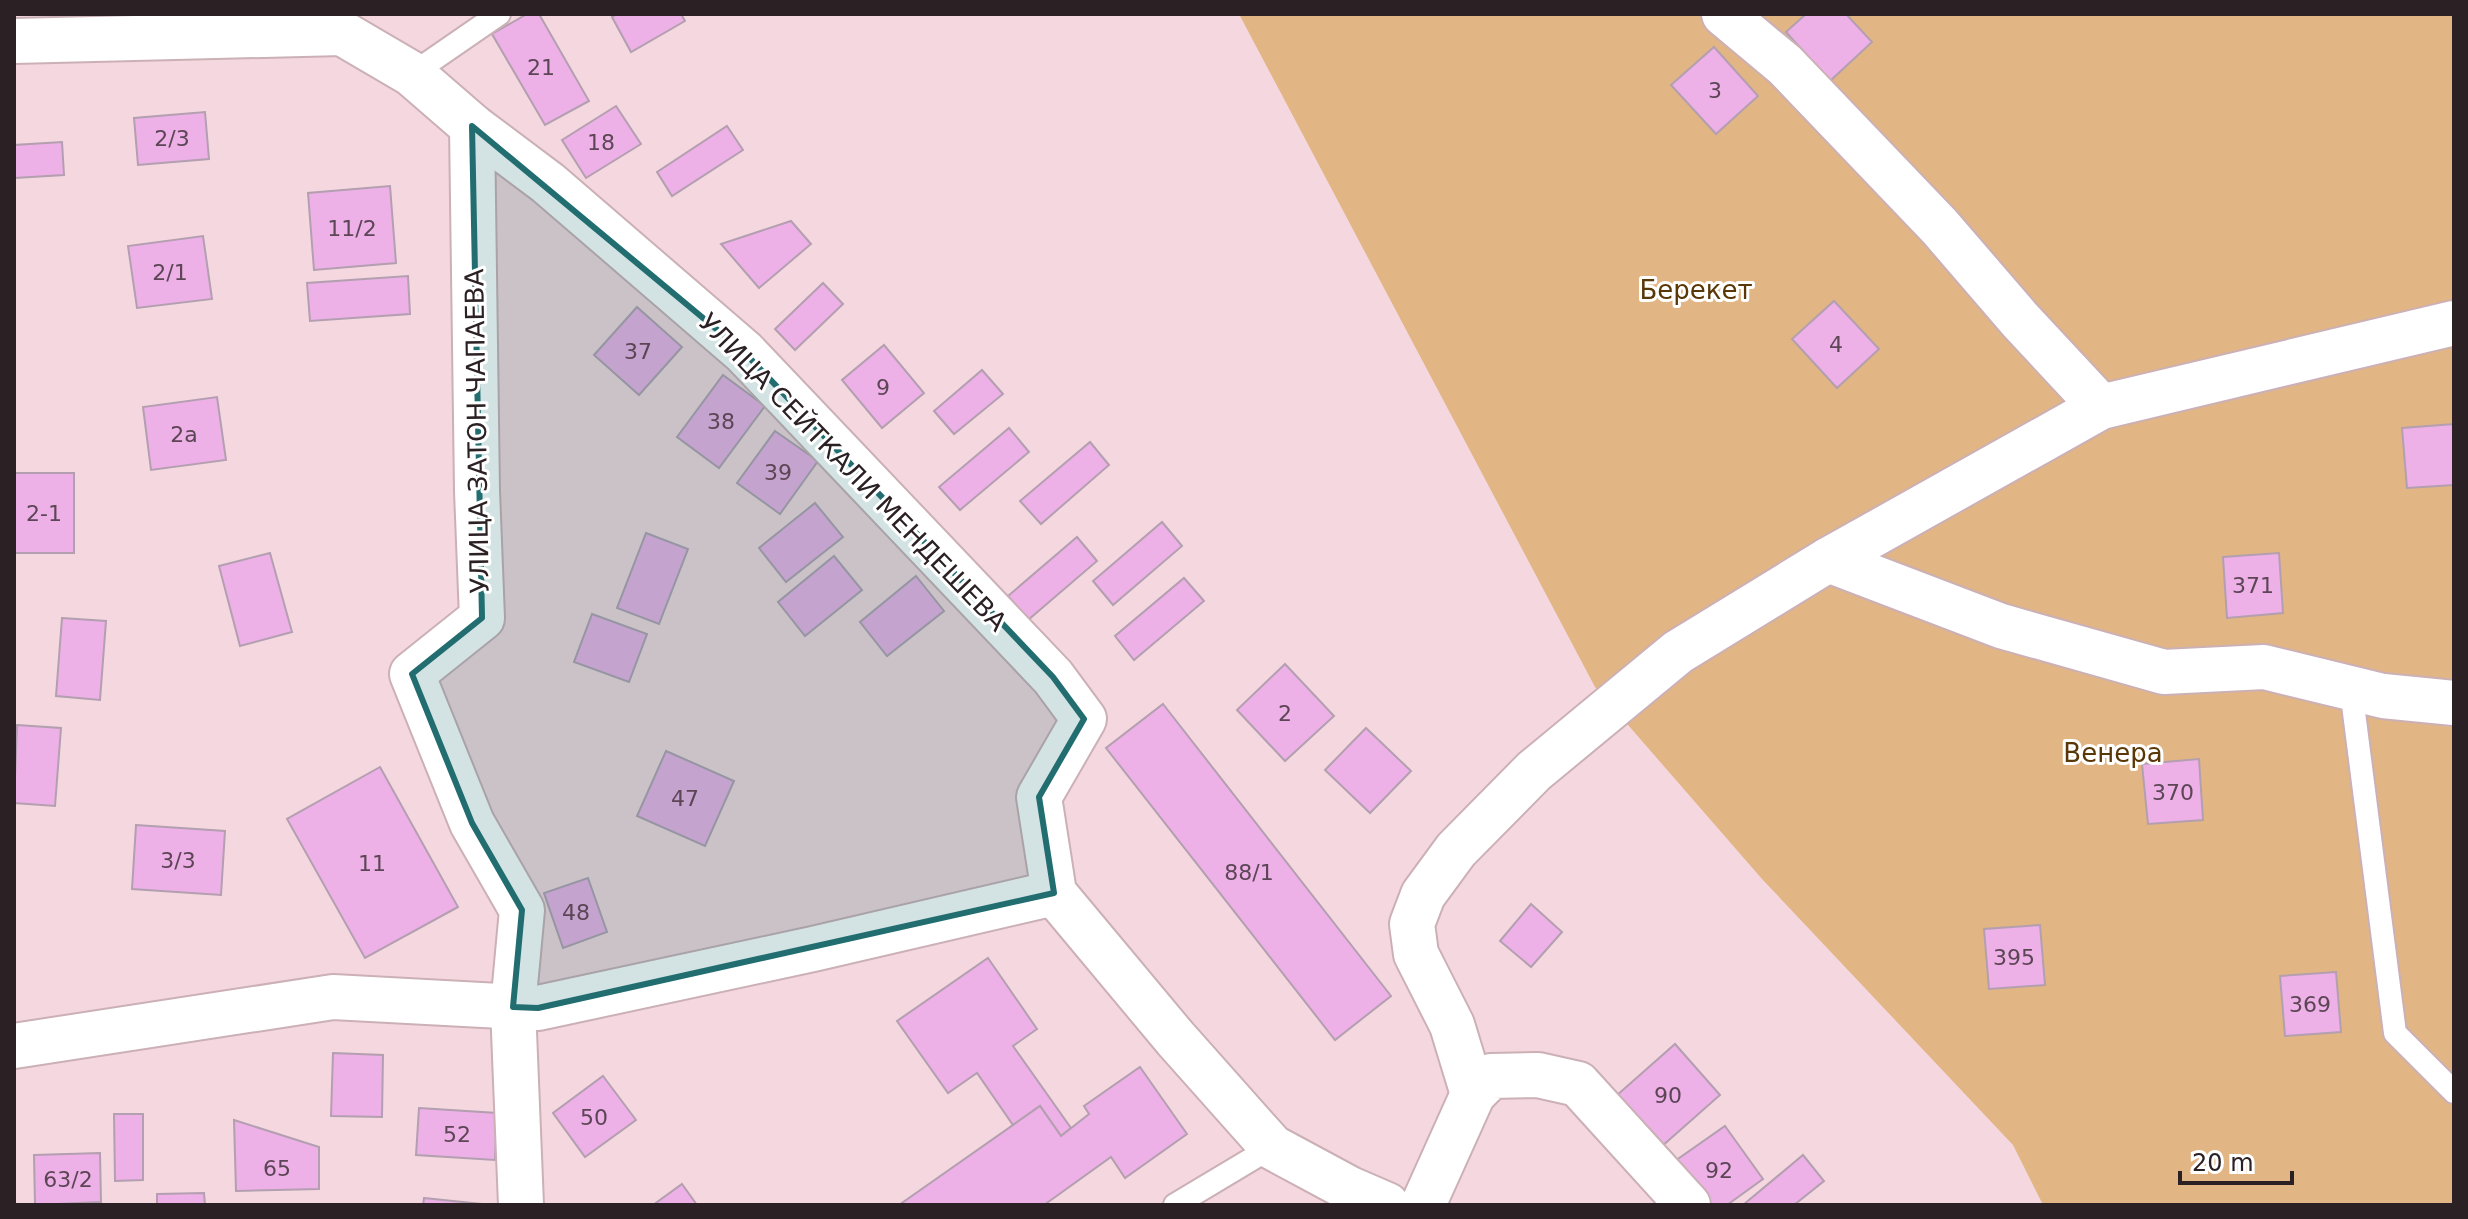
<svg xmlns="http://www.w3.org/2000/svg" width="2468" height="1219" font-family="'DejaVu Sans',sans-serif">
	<rect width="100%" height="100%" fill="#f5d8df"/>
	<polygon fill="#e2b585" points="1239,14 2454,14 2454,1205 2043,1205 2013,1145 1762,879 1595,687"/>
	<g fill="#edb1e7" stroke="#b39fb0" stroke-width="2">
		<polygon points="527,14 539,14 589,101 545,125 492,34"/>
		<polygon points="617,14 681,14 685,21 631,52 612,17"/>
		<polygon points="1806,14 1846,14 1872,42 1830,81 1786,32"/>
		<polygon points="1714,47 1758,96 1716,134 1671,85"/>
		<polygon points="616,106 641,144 586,178 562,140"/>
		<polygon points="205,112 209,159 138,165 134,118"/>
		<polygon points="727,126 743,150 672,196 657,172"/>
		<polygon points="62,142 64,175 15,178 14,145"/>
		<polygon points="390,186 396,263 314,270 308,193"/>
		<polygon points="791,221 811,244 759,288 721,244"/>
		<polygon points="203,236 212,299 137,308 128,246"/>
		<polygon points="408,276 410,314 310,321 307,283"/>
		<polygon points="823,283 843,304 795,350 775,329"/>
		<polygon points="1834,301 1879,349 1837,388 1792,339"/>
		<polygon points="637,307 682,347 639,395 594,355"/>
		<polygon points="884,345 924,393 882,428 842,380"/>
		<polygon points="982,370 1003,394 954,434 934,411"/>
		<polygon points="723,375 765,406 719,468 677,437"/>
		<polygon points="217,397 226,460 151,470 143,407"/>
		<polygon points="2454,424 2454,485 2407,488 2402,428"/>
		<polygon points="1009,428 1029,452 960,510 939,487"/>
		<polygon points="775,431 818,461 780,514 737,483"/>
		<polygon points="1090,442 1109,465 1041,524 1020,501"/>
		<rect x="14" y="473" width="60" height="80"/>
		<polygon points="815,503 843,537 786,582 759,548"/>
		<polygon points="1162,522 1182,546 1113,605 1093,581"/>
		<polygon points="646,533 688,549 659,624 617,608"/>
		<polygon points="1077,537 1097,561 1028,620 1008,596"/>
		<polygon points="270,553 292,632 240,646 219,566"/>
		<polygon points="2279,553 2283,613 2227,618 2223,557"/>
		<polygon points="834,556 862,590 805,636 778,602"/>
		<polygon points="916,576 944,611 887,656 860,622"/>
		<polygon points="1184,578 1204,601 1134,660 1115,636"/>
		<polygon points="592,614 647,634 629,682 574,662"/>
		<polygon points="62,618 106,621 100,700 56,696"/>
		<polygon points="1285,664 1334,716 1285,761 1237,710"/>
		<polygon points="1163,704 1391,996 1335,1040 1106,748"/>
		<polygon points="17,725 61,728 55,806 14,803"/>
		<polygon points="1366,728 1411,771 1370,813 1325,770"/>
		<polygon points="666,751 734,781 705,846 637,816"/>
		<polygon points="2199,759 2203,820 2148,824 2142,764"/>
		<polygon points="380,767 458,907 365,958 287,819"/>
		<polygon points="136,825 225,831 221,895 132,889"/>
		<polygon points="588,878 607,932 563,948 544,893"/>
		<polygon points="1531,904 1562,932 1531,967 1500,941"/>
		<polygon points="2040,925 2045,985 1989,989 1984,929"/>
		<polygon points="988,958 1037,1029 1013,1046 1071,1128 1061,1136 1040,1106 1013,1125 977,1073 948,1093 897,1021"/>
		<polygon points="2336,972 2341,1032 2285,1036 2280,976"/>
		<polygon points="1675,1044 1720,1095 1661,1147 1616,1096"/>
		<polygon points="333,1053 383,1055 382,1117 331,1116"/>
		<polygon points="1140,1067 1187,1134 1125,1178 1111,1157 1044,1205 899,1205 1040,1106 1061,1136 1089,1114 1084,1106"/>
		<polygon points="603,1076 636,1120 585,1157 553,1113"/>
		<polygon points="419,1108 497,1113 495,1160 416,1155"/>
		<polygon points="114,1114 143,1114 143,1180 115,1181"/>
		<polygon points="234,1120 319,1147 319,1189 236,1191"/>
		<polygon points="1725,1126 1763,1179 1727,1205 1706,1205 1675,1161"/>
		<polygon points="100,1153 101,1202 35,1205 34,1155"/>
		<polygon points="1803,1155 1824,1181 1794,1205 1743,1205"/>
		<polygon points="682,1184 697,1205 653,1205"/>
		<polygon points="204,1193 205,1205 157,1205 157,1194"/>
		<polygon points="424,1198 492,1205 423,1205"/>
	</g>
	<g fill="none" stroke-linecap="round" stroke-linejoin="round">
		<defs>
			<g id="lane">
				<polyline points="412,74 499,14"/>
				<polyline points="2351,689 2395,1033 2454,1092"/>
				<polyline points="1175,1205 1272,1147"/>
			</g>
			<g id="street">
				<polyline points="1724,14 1785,65 1940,227 2020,320 2101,407"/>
				<polyline points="14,41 342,33 412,74 472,126 548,183 744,352 1053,677 1084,719 1039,797 1054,893 1175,1038 1272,1147 1350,1189 1387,1205"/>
				<polyline points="472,126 477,491 482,618 412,674 472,823 522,910 513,1007 521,1205"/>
				<polyline points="1828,560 2001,626 2164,672 2264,667 2383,696 2454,703"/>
				<polyline points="14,1046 333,997 538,1008 813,949 1054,893"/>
				<polyline points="1473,1094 1452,1025 1416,954 1412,924 1423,895 1456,850 1534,771 1678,652 1828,560 2101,407 2454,323"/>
				<polyline points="1423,1205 1473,1094 1491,1076 1538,1075 1578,1084 1688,1205"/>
			</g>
		</defs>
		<use href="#lane" stroke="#cbb0b6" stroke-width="26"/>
		<use href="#street" stroke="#cbb0b6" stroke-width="48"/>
		<use href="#lane" stroke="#fff" stroke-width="22"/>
		<use href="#street" stroke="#fff" stroke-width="44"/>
	</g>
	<path fill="#216d70" fill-opacity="0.2" stroke="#216d70" stroke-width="6" stroke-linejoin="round" d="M 472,126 L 744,352 L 1053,677 L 1084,719 L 1039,797 L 1054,893 L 538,1008 L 513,1007 L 522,910 L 472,823 L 412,674 L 482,618 Z"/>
	<g text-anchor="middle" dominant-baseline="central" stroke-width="6" stroke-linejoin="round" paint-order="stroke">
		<g font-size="22" fill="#5c4555">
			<text x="541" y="67">21</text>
			<text x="1715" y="90">3</text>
			<text x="172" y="138">2/3</text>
			<text x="601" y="142">18</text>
			<text x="352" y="228">11/2</text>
			<text x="170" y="272">2/1</text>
			<text x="1836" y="344">4</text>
			<text x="638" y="351">37</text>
			<text x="883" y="387">9</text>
			<text x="721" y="421">38</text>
			<text x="184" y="434">2а</text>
			<text x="778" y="472">39</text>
			<text x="44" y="513">2-1</text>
			<text x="2253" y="585">371</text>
			<text x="1285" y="713">2</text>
			<text x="2173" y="792">370</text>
			<text x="685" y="798">47</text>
			<text x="178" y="860">3/3</text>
			<text x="372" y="863">11</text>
			<text x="1249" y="872">88/1</text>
			<text x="576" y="912">48</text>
			<text x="2014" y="957">395</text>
			<text x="2310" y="1004">369</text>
			<text x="1668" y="1095">90</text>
			<text x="594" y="1117">50</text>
			<text x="457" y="1134">52</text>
			<text x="277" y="1168">65</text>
			<text x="1719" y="1170">92</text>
			<text x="68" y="1179">63/2</text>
		</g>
		<g font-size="26" fill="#5a3706" stroke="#fff">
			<text x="1696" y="290">Берекет</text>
			<text x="2113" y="753">Венера</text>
		</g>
		<g font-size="26" fill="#2b2124" stroke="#fff">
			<text transform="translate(477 431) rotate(-91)">УЛИЦА ЗАТОН ЧАПАЕВА</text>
			<text transform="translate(853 472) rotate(46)">УЛИЦА СЕЙТКАЛИ МЕНДЕШЕВА</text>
		</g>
	</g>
	<rect width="2468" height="1219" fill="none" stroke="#2b2124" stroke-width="32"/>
	<path d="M2180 1171v12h112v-12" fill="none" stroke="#2b2124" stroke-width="4"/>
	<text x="2192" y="1171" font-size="24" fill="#2b2124" stroke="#ffffff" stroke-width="6" paint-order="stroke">20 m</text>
</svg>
